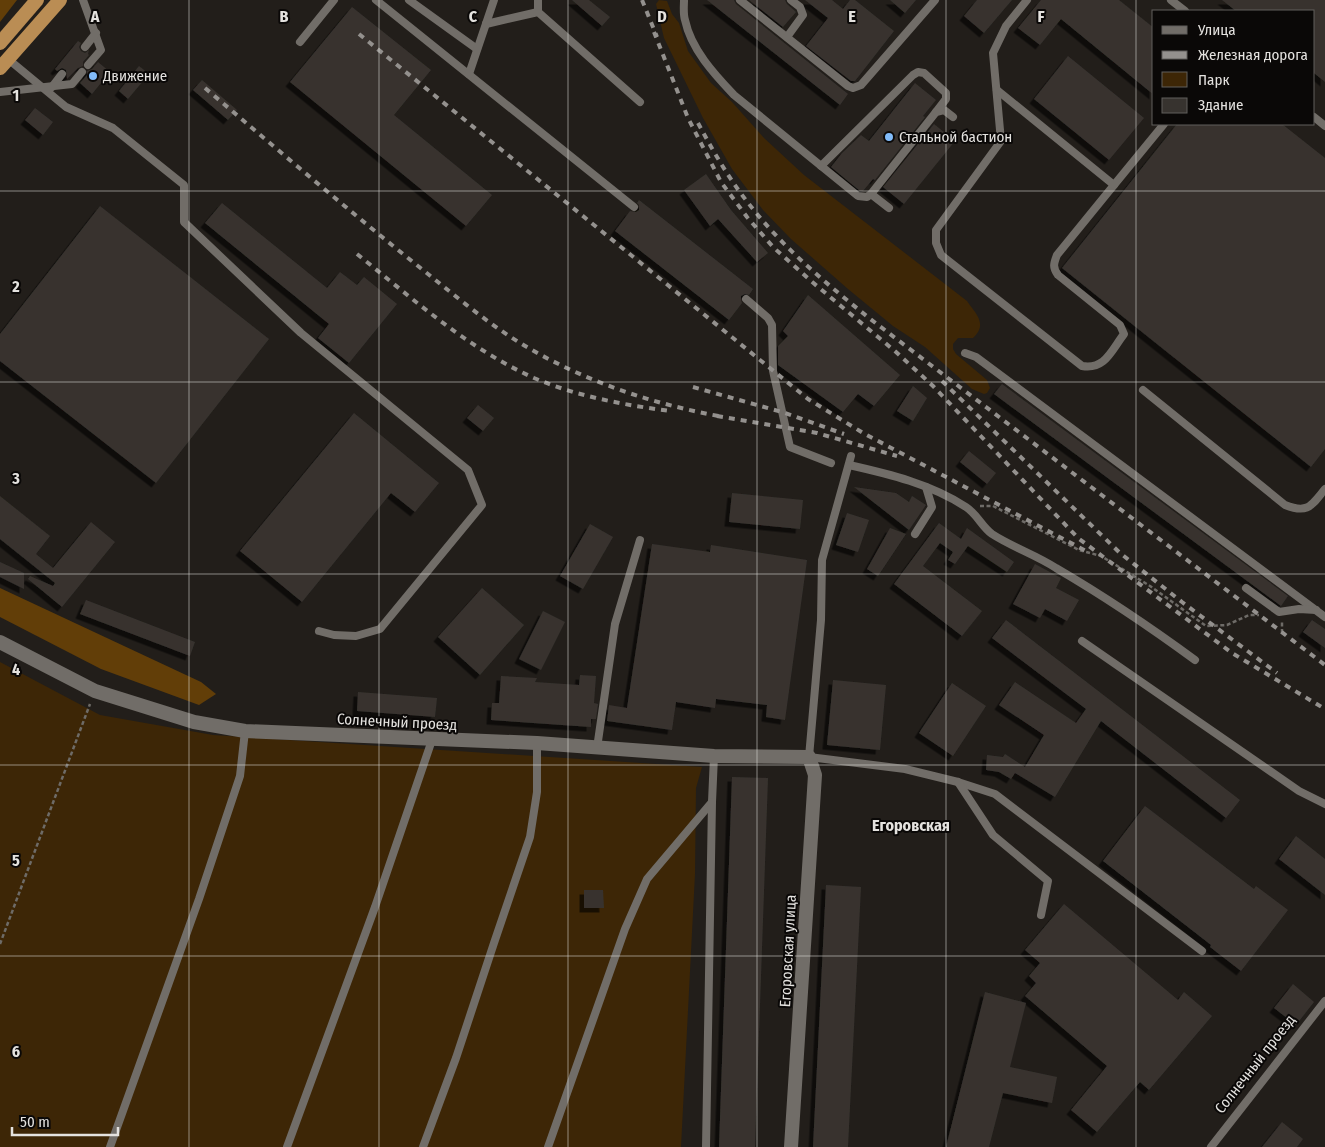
<svg xmlns="http://www.w3.org/2000/svg" width="1325" height="1147" font-family="'Fira Sans Condensed',sans-serif">
	<defs>
		<filter id="shadow"><feDropShadow dx="-4.5" dy="4.5" stdDeviation="0" flood-color="#0009"/></filter>
	</defs>
	<rect width="100%" height="100%" fill="#221e1a"/>
	<g fill="#3d2606">
		<path d="M 659,0 L 667,1 L 672,14 L 679,23 L 688,51 L 711,83 L 732,102 L 764,138 L 804,175 L 967,301 C 976,314 988,324 973,338 L 958,338 L 953,344 L 953,349 L 956,354 L 987,380 L 990,388 L 987,393 L 984,394 L 972,389 L 925,347 L 893,326 L 848,289 L 791,239 L 763,210 L 732,169 L 703,118 L 664,38 L 656,4 Z"/>
		<polygon points="0,662 100,715 213,735 702,767 696,788 695,874 681,1147 0,1147"/>
	</g>
	<g fill="#623e08">
		<polygon points="0,0 17,0 0,22"/>
		<polygon points="0,588 201,682 216,694 199,705 101,669 0,617"/>
	</g>
	<g fill="#37332f" filter="url(#shadow)">
		<polygon points="572,0 589,0 610,17 602,26"/>
		<polygon points="707,0 734,0 736,4 848,94 840,105"/>
		<polygon points="749,0 785,0 787,4 796,12 783,27"/>
		<polygon points="805,0 832,0 843,9 850,0 855,0 894,31 855,81 851,81 806,46 828,18"/>
		<polygon points="890,0 916,0 905,13"/>
		<polygon points="977,0 1012,0 984,33 964,16"/>
		<polygon points="1041,0 1119,0 1154,28 1154,95 1061,19 1040,45 1018,28"/>
		<polygon points="1222,0 1325,0 1325,82 1314,73 1314,11 1236,11"/>
		<polygon points="352,7 431,70 394,115 492,195 466,226 290,82"/>
		<polygon points="78,41 81,43 79,47 81,51 85,53 89,50 88,54 89,55 83,62 83,66 78,68 67,79 66,70 62,68 57,71 55,69"/>
		<polygon points="1068,56 1144,118 1109,160 1034,99"/>
		<polygon points="98,62 110,72 92,94 80,83 87,75 87,71 92,69"/>
		<polygon points="139,66 149,74 128,99 119,91"/>
		<polygon points="202,80 237,110 228,120 193,90"/>
		<polygon points="915,83 936,100 923,116 925,117 875,180 873,179 863,191 860,191 831,167 842,153 861,135 869,141"/>
		<polygon points="35,108 53,122 43,135 25,120"/>
		<polygon points="934,124 955,141 904,204 883,187"/>
		<polygon points="1177,124 1282,124 1325,158 1325,449 1311,467 1062,268"/>
		<polygon points="706,174 731,210 768,253 757,262 718,219 710,226 684,190"/>
		<polygon points="639,200 753,289 749,295 745,294 741,296 741,300 742,303 729,320 615,231 630,211 636,212 639,210 639,205 637,203"/>
		<polygon points="222,203 327,288 340,272 357,285 364,277 397,304 349,363 318,338 329,324 205,223"/>
		<polygon points="100,206 269,339 156,483 0,361 0,334"/>
		<polygon points="808,295 900,375 874,406 858,394 843,412 778,365 778,346 788,336 783,331"/>
		<polygon points="1002,384 1288,596 1281,606 994,394"/>
		<polygon points="913,386 927,398 913,421 897,411"/>
		<polygon points="478,405 494,418 483,431 467,418"/>
		<polygon points="354,413 439,483 415,512 391,493 302,602 240,551"/>
		<polygon points="969,451 996,473 987,484 960,462"/>
		<polygon points="854,487 896,493 909,502 912,496 926,505 909,530"/>
		<polygon points="732,493 803,500 800,529 729,522"/>
		<polygon points="0,496 50,536 36,554 53,568 91,522 115,542 62,607 28,579 30,576 53,586 55,583 0,539"/>
		<polygon points="847,513 869,520 858,552 836,545"/>
		<polygon points="939,523 961,539 967,528 1014,562 1007,572 968,546 955,564 948,560 953,552 940,543 923,566 982,611 962,636 894,584"/>
		<polygon points="590,524 613,537 583,589 560,576"/>
		<polygon points="890,528 906,534 878,576 867,569"/>
		<polygon points="652,544 710,552 711,545 807,560 785,720 766,717 767,705 716,699 715,708 676,702 672,730 607,721 609,705 627,708"/>
		<polygon points="0,562 24,573 24,589 0,577"/>
		<polygon points="1035,564 1061,578 1056,588 1079,600 1067,621 1045,609 1040,618 1013,604"/>
		<polygon points="482,588 524,625 480,675 438,637"/>
		<polygon points="86,600 195,642 190,656 80,614"/>
		<polygon points="543,611 565,622 541,670 519,659"/>
		<polygon points="1006,620 1240,800 1226,818 1101,721 1055,797 1015,773 1011,779 999,772 986,770 987,755 1003,757 1005,754 1025,767 1044,735 999,705 1015,682 1076,723 1086,709 992,638"/>
		<polygon points="1312,620 1325,629 1325,648 1303,632"/>
		<polygon points="580,675 596,676 594,703 598,704 596,719 591,719 591,727 491,720 492,703 499,703 501,676 537,678 535,682 579,685"/>
		<polygon points="833,680 886,685 880,750 827,745"/>
		<polygon points="952,683 986,706 953,756 919,733"/>
		<polygon points="358,692 437,698 435,717 357,711"/>
		<polygon points="732,777 768,778 755,1147 719,1147"/>
		<polygon points="1145,806 1254,889 1256,886 1288,910 1241,971 1210,947 1211,945 1103,861"/>
		<polygon points="1296,836 1325,859 1325,895 1279,859"/>
		<polygon points="826,885 861,887 848,1147 813,1147"/>
		<polygon points="584,890 603,890 604,908 584,908"/>
		<polygon points="1064,904 1178,1000 1184,992 1212,1016 1149,1090 1140,1082 1097,1132 1071,1110 1107,1066 1025,996 1036,983 1029,976 1040,963 1025,950"/>
		<polygon points="1293,984 1314,1002 1296,1025 1274,1008"/>
		<polygon points="985,992 1026,1003 1010,1067 1057,1077 1052,1103 1003,1093 989,1147 946,1147"/>
		<polygon points="1282,1122 1303,1139 1297,1147 1262,1147"/>
	</g>
	<g fill="none" stroke-linecap="round" stroke-linejoin="round">
		<g stroke="#6e6b67" stroke-width="2.5" stroke-dasharray="4 2.5" stroke-linecap="butt">
			<polyline points="980,506 993,506 1079,550 1101,556 1150,586 1206,626 1227,625 1249,615 1259,615"/>
			<polyline points="1282,633 1282,622"/>
			<polyline points="0,944 90,704"/>
		</g>
		<g stroke="#716d68" stroke-width="8">
			<polyline points="83,0 101,50 88,65"/>
			<polyline points="376,0 634,207"/>
			<polyline points="409,0 477,49"/>
			<path d="M 684,0 C 684,6 683,14 685,20 C 691,49 714,74 734,95 L 858,196 L 867,197 L 871,194 L 936,112 L 944,110 L 953,117"/>
			<polyline points="740,0 848,86 853,88 861,85 935,0"/>
			<path d="M 1027,0 L 1006,26 L 993,53 L 1001,141 L 936,230 L 936,243 L 941,255 L 1082,366 C 1105,370 1111,351 1124,334 L 1120,325 L 1058,275 C 1052,267 1054,263 1057,255 L 1114,185"/>
			<polyline points="1171,0 1185,11"/>
			<polyline points="538,12 538,0"/>
			<polyline points="486,24 538,12 640,102"/>
			<polyline points="787,37 803,15 800,7 791,0"/>
			<polyline points="300,42 334,0"/>
			<polyline points="85,47 96,33"/>
			<polyline points="8,59 66,107 113,128 184,185 184,222 301,333 468,470 482,505 380,629 356,636 334,635 319,631"/>
			<polyline points="469,74 494,0"/>
			<polyline points="52,87 62,74"/>
			<polyline points="997,90 1114,185 1164,124"/>
			<polyline points="0,92 72,84 82,72"/>
			<polyline points="1314,117 1325,126"/>
			<polyline points="821,166 913,75 918,72 924,73 946,93 946,99 936,112"/>
			<polyline points="871,194 889,208"/>
			<polyline points="746,299 768,318 772,325 773,371 790,447 831,463"/>
			<polyline points="965,353 976,357 1325,617"/>
			<path d="M 1143,390 L 1285,505 C 1308,514 1311,506 1325,489"/>
			<polyline points="851,456 822,560 821,620 809,757 905,769 958,782 995,794 1202,951"/>
			<path d="M 849,465 C 889,474 931,484 966,507 C 977,514 982,527 992,534 C 1012,547 1036,555 1056,568 C 1104,596 1150,627 1195,660"/>
			<polyline points="915,534 932,507 926,487"/>
			<polyline points="1246,588 1279,612 1299,609 1316,610"/>
			<polyline points="1082,641 1299,791 1325,804"/>
			<polyline points="597,748 615,624 640,540"/>
			<polyline points="958,782 993,835 1048,881 1041,915"/>
			<polyline points="110,1147 199,899 240,776 245,731"/>
			<polyline points="287,1147 375,907 432,740"/>
			<polyline points="423,1147 456,1058 494,943 530,837 537,792 537,743"/>
			<polyline points="548,1147 625,929 647,879 712,802 714,756"/>
			<polyline points="706,1147 712,802"/>
			<polyline points="1211,1147 1325,1001"/>
		</g>
		<polyline stroke="#716d68" stroke-width="14" points="0,642 95,691 194,722 245,731 537,743 714,756 809,757 815,775 791,1147"/>
		<g stroke="#ba8d54" stroke-width="14">
			<polyline points="0,43 37,0"/>
			<polyline points="0,68 60,0"/>
		</g>
		<g stroke="#94918e" stroke-width="4" stroke-dasharray="6 6" stroke-linecap="butt">
			<polyline points="642,0 657,37"/>
			<polyline points="654,32 688,118 721,182 747,217 774,248 811,281 896,352 933,386 1078,538 1232,653 1325,709"/>
			<polyline points="359,34 808,399 863,433 1086,551"/>
			<path d="M 205,88 C 277,149 349,211 423,270 C 458,298 493,328 532,350 C 592,384 657,405 724,417"/>
			<path d="M 698,123 C 713,151 729,179 749,204 C 783,248 827,284 869,318 L 1325,665"/>
			<path d="M 357,254 C 413,299 467,348 534,378 C 576,396 624,405 670,411"/>
			<polyline points="942,381 1120,553 1182,602 1277,673"/>
			<polyline points="693,387 782,412 844,434"/>
			<polyline points="717,416 817,433 897,456"/>
		</g>
	</g>
	<path fill="none" stroke="#e4e2df" stroke-width="1" stroke-opacity="0.55" d="M 189,0 L 189,1147M 379,0 L 379,1147M 568,0 L 568,1147M 757,0 L 757,1147M 946,0 L 946,1147M 1136,0 L 1136,1147M 0,191 L 1325,191M 0,382 L 1325,382M 0,574 L 1325,574M 0,765 L 1325,765M 0,956 L 1325,956"/>
	<g fill="#82bcfa" stroke="#0a0807" stroke-width="2">
		<circle cx="93" cy="76" r="5"/>
		<circle cx="889" cy="137" r="5"/>
	</g>
	<g text-anchor="middle" dominant-baseline="central" stroke-width="4" stroke-linejoin="round" paint-order="stroke">
		<g font-size="15" fill="#e4e2df" stroke="#0a0807" text-anchor="start">
			<text x="103" y="76">Движение</text>
			<text x="899" y="137">Стальной бастион</text>
		</g>
		<g font-size="15" fill="#e4e2df" stroke="#0a0807">
			<text transform="translate(397 722) rotate(3)">Солнечный проезд</text>
			<text transform="translate(788 951) rotate(-87)">Егоровская улица</text>
			<text transform="translate(1255 1064) rotate(-52)">Солнечный проезд</text>
		</g>
		<g font-size="16" font-weight="bold" fill="#e4e2df" stroke="#0a0807">
			<text x="911" y="825">Егоровская</text>
		</g>
	</g>
	<g font-size="16" text-anchor="middle" font-weight="bold" fill="#e4e2df" stroke="#0a0807" stroke-width="4" stroke-linejoin="round" paint-order="stroke">
		<text x="95" y="22">A</text>
		<text x="284" y="22">B</text>
		<text x="473" y="22">C</text>
		<text x="662" y="22">D</text>
		<text x="852" y="22">E</text>
		<text x="1041" y="22">F</text>
		<text x="16" y="101">1</text>
		<text x="16" y="292">2</text>
		<text x="16" y="484">3</text>
		<text x="16" y="675">4</text>
		<text x="16" y="866">5</text>
		<text x="16" y="1057">6</text>
	</g>
	<rect x="1152" y="10" width="162" height="115" fill="#0a0807" stroke="#615f5d"/>
	<rect x="1162" y="26" width="25" height="8" fill="#716d68" stroke="#615f5d"/>
	<text x="1198" y="35" font-size="15" fill="#e4e2df">Улица</text>
	<rect x="1162" y="51" width="25" height="8" fill="#94918e" stroke="#615f5d"/>
	<text x="1198" y="60" font-size="15" fill="#e4e2df">Железная дорога</text>
	<rect x="1162" y="72" width="25" height="15" fill="#3d2606" stroke="#615f5d"/>
	<text x="1198" y="85" font-size="15" fill="#e4e2df">Парк</text>
	<rect x="1162" y="98" width="25" height="15" fill="#37332f" stroke="#615f5d"/>
	<text x="1198" y="110" font-size="15" fill="#e4e2df">Здание</text>
	<path d="M12 1127v8h106v-8" fill="none" stroke="#e4e2df" stroke-width="2.5"/>
	<text x="20" y="1127" font-size="15" fill="#e4e2df" stroke="#0a0807" stroke-width="4" paint-order="stroke">50 m</text>
</svg>
